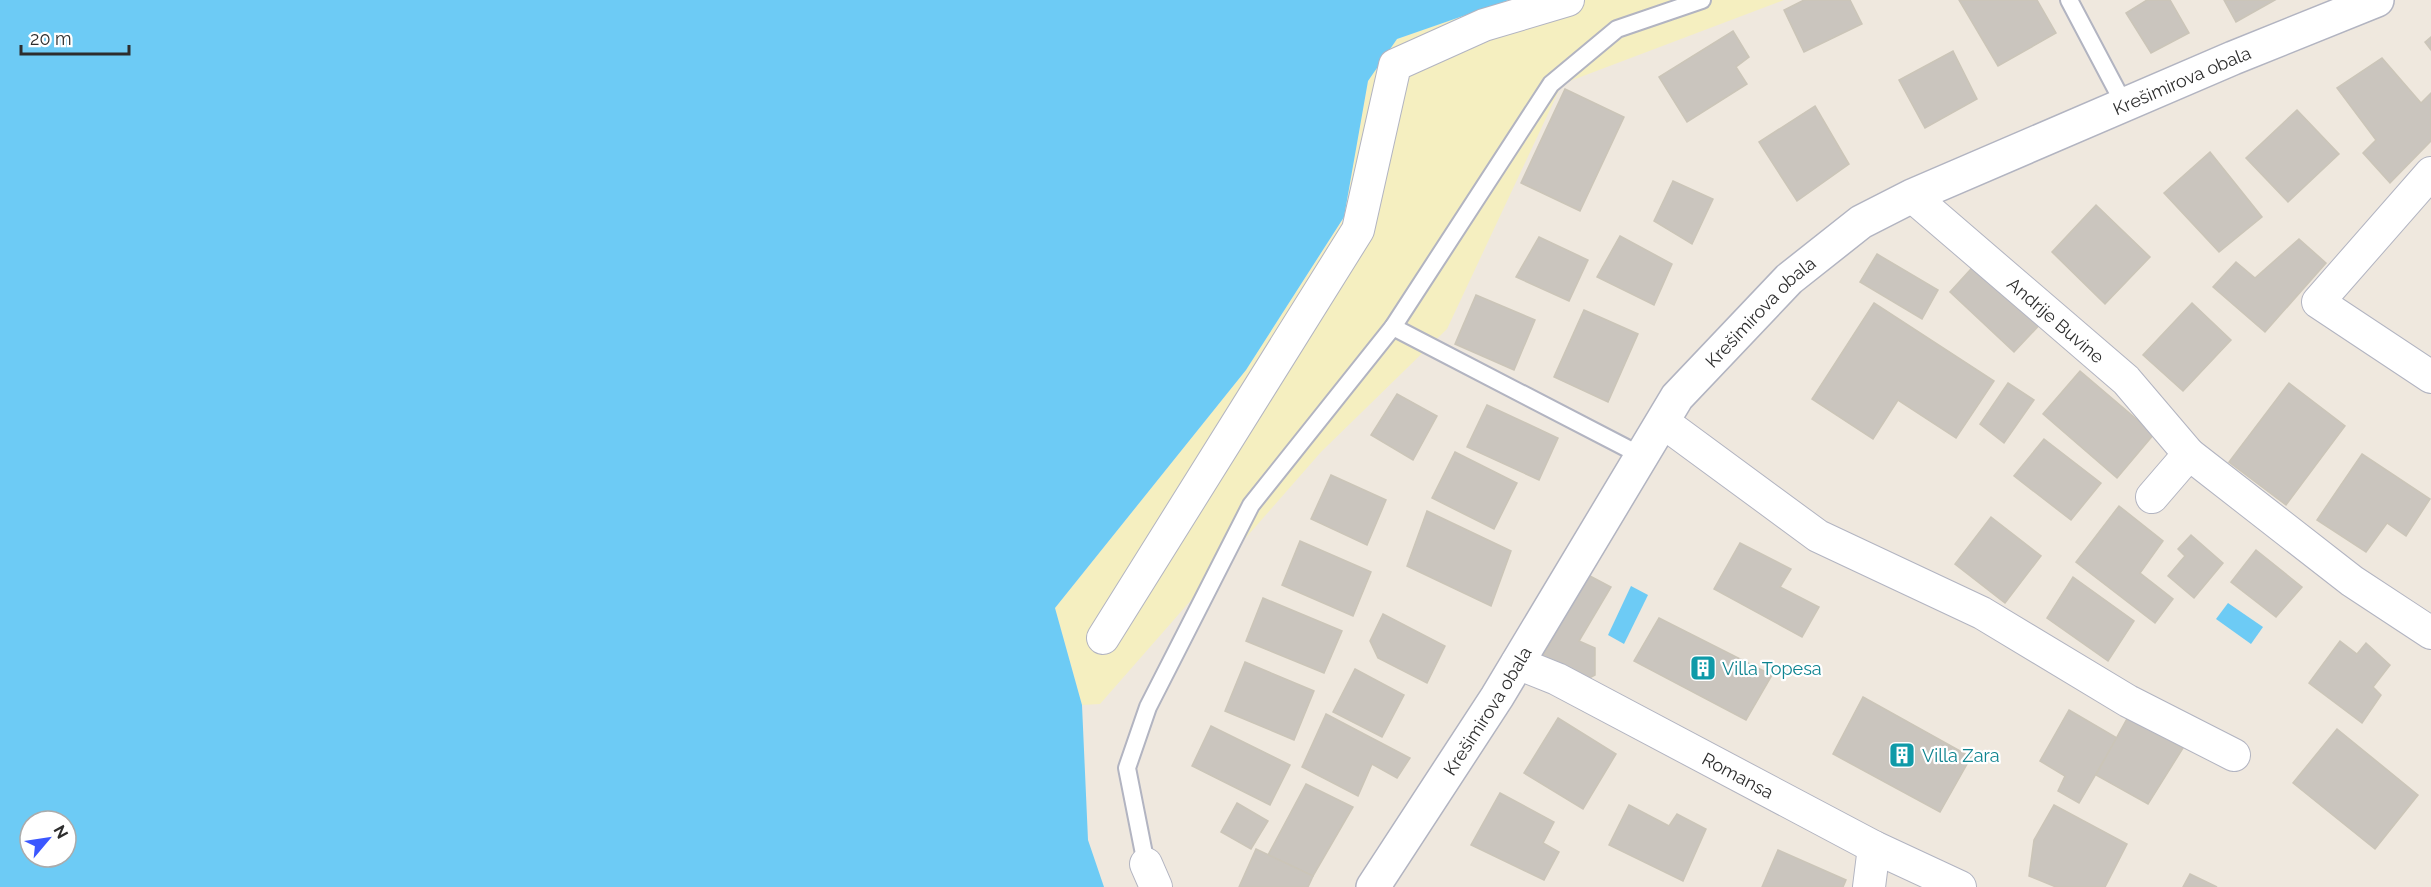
<svg xmlns="http://www.w3.org/2000/svg" width="2431" height="887" font-family="Raleway,sans-serif">
	<rect width="100%" height="100%" fill="#efe8de"/>
	<polygon fill="#f5efc0" points="1509,0 1784,0 1562,84 1447,329 1321,452 1100,704 1082,705 1055,608 1246,370 1344,218 1368,81 1397,39"/>
	<g fill="#6dcbf5" fill-rule="evenodd">
		<path d="M 0,0 L 1509,0 L 1397,39 L 1368,81 L 1344,217 L 1246,370 L 1055,608 L 1082,705 L 1088,840 L 1104,887 L 0,887 ZM 30,821 L 66,821 L 66,857 L 30,857 Z"/>
		<polygon points="1631,586 1648,595 1624,644 1608,635"/>
		<polygon points="2228,603 2263,627 2251,644 2216,619"/>
	</g>
	<g fill="#cac5be" stroke="#cbc5b8" stroke-width="1.5">
		<polygon points="1804,0 1850,0 1862,24 1804,52 1784,10"/>
		<polygon points="1959,0 2037,0 2056,33 1998,66"/>
		<polygon points="2147,0 2170,0 2189,33 2151,53 2126,13"/>
		<polygon points="2224,0 2275,0 2236,22"/>
		<polygon points="1733,31 1749,57 1736,67 1747,84 1687,122 1659,77"/>
		<polygon points="2431,37 2431,50 2425,42"/>
		<polygon points="1953,51 1977,99 1925,128 1899,80"/>
		<polygon points="2382,58 2421,103 2431,93 2431,141 2390,183 2363,153 2376,140 2337,88"/>
		<polygon points="1565,89 1624,117 1580,211 1521,183"/>
		<polygon points="1815,106 1849,164 1797,201 1759,142"/>
		<polygon points="2297,110 2339,154 2288,202 2246,158"/>
		<polygon points="2210,152 2262,217 2219,252 2164,193"/>
		<polygon points="1673,181 1713,199 1692,244 1654,221"/>
		<polygon points="2096,205 2150,257 2105,304 2052,252"/>
		<polygon points="1620,236 1672,264 1654,305 1597,277"/>
		<polygon points="1539,237 1588,260 1569,301 1516,277"/>
		<polygon points="2299,239 2326,263 2265,332 2213,287 2236,262 2255,278"/>
		<polygon points="1877,254 1938,290 1922,319 1860,282"/>
		<polygon points="1980,259 2045,319 2014,352 1950,292"/>
		<polygon points="1476,295 1535,320 1514,370 1455,344"/>
		<polygon points="1874,303 1994,381 1956,438 1898,400 1873,439 1812,399"/>
		<polygon points="2192,303 2231,340 2183,391 2143,355"/>
		<polygon points="1584,310 1638,334 1608,402 1554,377"/>
		<polygon points="2080,371 2154,434 2117,478 2043,414"/>
		<polygon points="2008,383 2034,400 2004,443 1980,424"/>
		<polygon points="2289,383 2345,426 2286,505 2229,462"/>
		<polygon points="1397,394 1437,416 1413,460 1371,435"/>
		<polygon points="1487,405 1558,438 1539,480 1467,447"/>
		<polygon points="2044,439 2101,483 2071,520 2014,476"/>
		<polygon points="1455,452 1517,483 1494,529 1432,498"/>
		<polygon points="2362,454 2430,499 2406,536 2387,523 2366,552 2317,520"/>
		<polygon points="1331,475 1386,500 1367,545 1311,519"/>
		<polygon points="2119,506 2163,541 2140,573 2173,599 2155,623 2076,562"/>
		<polygon points="1427,511 1511,551 1491,606 1407,566"/>
		<polygon points="1991,517 2041,556 2005,603 1955,564"/>
		<polygon points="2191,535 2223,563 2194,598 2168,576 2185,556 2178,549"/>
		<polygon points="1300,541 1371,572 1353,616 1282,585"/>
		<polygon points="1740,543 1791,569 1780,587 1819,607 1802,637 1714,589"/>
		<polygon points="2256,550 2302,587 2276,617 2231,582"/>
		<polygon points="1588,575 1611,587 1579,641 1595,648 1595,675 1582,682 1543,656"/>
		<polygon points="2073,577 2134,621 2108,661 2047,618"/>
		<polygon points="1263,598 1342,631 1324,673 1246,641"/>
		<polygon points="1383,614 1445,646 1427,683 1378,658 1370,641"/>
		<polygon points="1659,618 1772,675 1746,720 1634,661"/>
		<polygon points="2340,641 2357,654 2366,643 2390,665 2373,687 2381,695 2362,723 2309,683"/>
		<polygon points="1245,662 1314,691 1294,740 1225,711"/>
		<polygon points="1355,669 1404,695 1382,737 1333,712"/>
		<polygon points="1863,697 1971,757 1940,812 1833,754"/>
		<polygon points="2069,710 2117,738 2079,803 2058,791 2065,776 2040,761"/>
		<polygon points="1326,714 1410,758 1397,778 1372,764 1358,796 1302,767"/>
		<polygon points="2128,717 2183,748 2148,804 2096,775"/>
		<polygon points="1558,718 1616,754 1583,809 1524,773"/>
		<polygon points="1211,726 1290,765 1270,805 1192,766"/>
		<polygon points="2337,729 2418,795 2375,849 2293,783"/>
		<polygon points="1306,784 1353,807 1313,876 1268,855"/>
		<polygon points="1500,793 1554,822 1543,843 1559,852 1544,880 1471,845"/>
		<polygon points="1237,803 1268,821 1251,849 1221,832"/>
		<polygon points="1629,805 1669,826 1677,814 1706,829 1683,881 1609,845"/>
		<polygon points="2054,805 2127,844 2105,887 2056,887 2029,876 2034,840"/>
		<polygon points="1256,849 1313,876 1308,887 1239,887"/>
		<polygon points="1778,850 1846,880 1843,887 1762,887"/>
		<polygon points="2190,874 2217,887 2183,887"/>
	</g>
	<g fill="none" stroke-linecap="round" stroke-linejoin="round">
		<defs>
			<g id="lane">
				<polyline points="2069,0 2124,104"/>
				<polyline points="1393,327 1642,456"/>
				<polyline points="1146,864 1127,768 1148,707 1251,505 1393,327 1551,84 1617,29 1702,0"/>
			</g>
			<g id="street">
				<polyline points="2431,173 2318,302 2431,377"/>
				<path id="s1" d="M 1912,196 L 2126,380 L 2189,454"/>
				<polyline points="1663,422 1818,536 1982,613 2128,701 2234,755"/>
				<polyline points="2152,497 2189,454 2352,581 2431,633"/>
				<polyline points="1103,638 1358,230 1395,65 1484,25 1568,0"/>
				<path id="s2" d="M 1517,663 L 1557,679 L 1874,847 L 1960,887"/>
				<polyline points="1146,864 1156,887"/>
				<polyline points="1869,887 1874,847"/>
			</g>
			<g id="secondary">
				<path id="s3" d="M 1373,887 L 1497,697 L 1677,397 L 1789,279 L 1861,222 L 1912,196 L 2233,58 L 2377,0"/>
			</g>
		</defs>
		<use href="#lane" stroke="#b2b4c1" stroke-width="20"/>
		<use href="#street" stroke="#b2b4c1" stroke-width="34"/>
		<use href="#secondary" stroke="#b2b4c1" stroke-width="36"/>
		<use href="#lane" stroke="#fff" stroke-width="16"/>
		<use href="#street" stroke="#fff" stroke-width="32"/>
		<use href="#secondary" stroke="#fff" stroke-width="33"/>
	</g>
	<defs>
		<symbol id="building-square" viewBox="-11 -11 22 22"><rect x="-9" y="-9" width="18" height="18" rx="4" fill="#0f9aa8" stroke="#fff"/><path d="M-4-6H4V6H1V3H-1V6H-4ZM-2.5-4.3h1.7v1.8h-1.7ZM.8-4.3h1.7v1.8H.8ZM-2.5-1h1.7V.8h-1.7ZM.8-1h1.7V.8H.8Z" fill="#fff"/></symbol>
	</defs>
	<g fill-rule="evenodd">
		<use href="#building-square" x="1688" y="653" width="30" height="30"/>
		<use href="#building-square" x="1887" y="740" width="30" height="30"/>
	</g>
	<g text-anchor="middle" dominant-baseline="central" stroke-width="4.5" stroke-linejoin="round" paint-order="stroke">
		<g font-size="18" fill="#2d2d2d" stroke="#fff">
			<text stroke="none"><textPath href="#s3" startOffset="1182">Krešimirova obala</textPath></text>
			<text stroke="none"><textPath href="#s3" startOffset="696">Krešimirova obala</textPath></text>
			<text stroke="none"><textPath href="#s1" startOffset="190">Andrije Buvine</textPath></text>
			<text stroke="none"><textPath href="#s3" startOffset="210">Krešimirova obala</textPath></text>
			<text stroke="none"><textPath href="#s2" startOffset="248">Romansa</textPath></text>
		</g>
		<g font-size="18" fill="#0d838f" stroke="#fff" text-anchor="start">
			<text x="1722" y="668">Villa Topesa</text>
			<text x="1922" y="755">Villa Zara</text>
		</g>
	</g>
	<g transform="translate(48 839) rotate(61)"><circle r="28" fill="#ffffff" stroke="#ababab" stroke-width="1.5"/>
	<path d="M0-4.5L10 22L0 15L-10 22Z" fill="#3b57ff"/>
	<text y="-9" font-size="16" font-weight="bold" text-anchor="middle" fill="#2d2d2d">N</text>
	</g>
	<path d="M21 45v9h108v-9" fill="none" stroke="#2d2d2d" stroke-width="3"/>
	<text x="30" y="45" font-size="18" fill="#2d2d2d" stroke="#ffffff" stroke-width="4.5" paint-order="stroke">20 m</text>
</svg>
